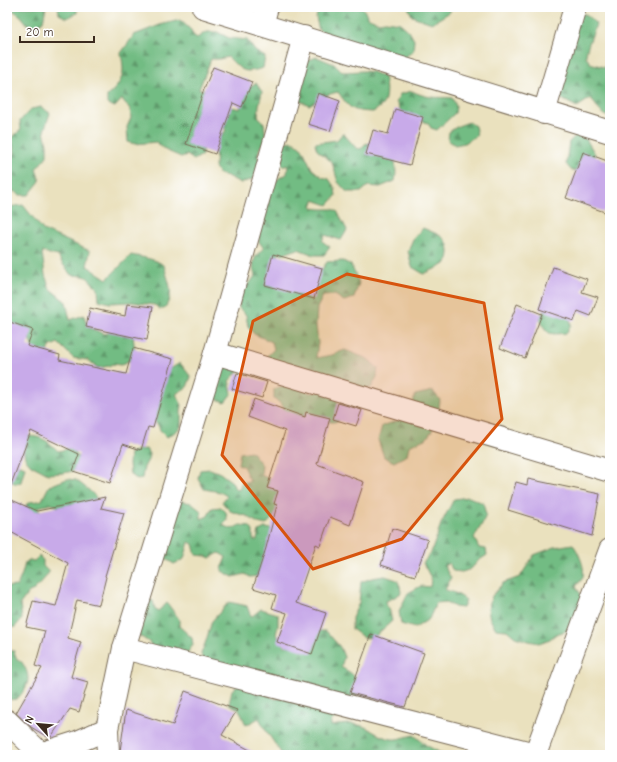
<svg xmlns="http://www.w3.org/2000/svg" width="617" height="762" font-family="'Comic Neue',sans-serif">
	<defs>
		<pattern id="forest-firs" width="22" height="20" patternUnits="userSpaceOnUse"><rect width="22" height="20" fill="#72bc83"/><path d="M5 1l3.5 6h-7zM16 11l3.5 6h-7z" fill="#5f996b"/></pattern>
	</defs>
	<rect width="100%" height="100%" fill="#fff"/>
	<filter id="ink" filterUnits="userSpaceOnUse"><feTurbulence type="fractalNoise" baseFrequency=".025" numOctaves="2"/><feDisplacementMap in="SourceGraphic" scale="8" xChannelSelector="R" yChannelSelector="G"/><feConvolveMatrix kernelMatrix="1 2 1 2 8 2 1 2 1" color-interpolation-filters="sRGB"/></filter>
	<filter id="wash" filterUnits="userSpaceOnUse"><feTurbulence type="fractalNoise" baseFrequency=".012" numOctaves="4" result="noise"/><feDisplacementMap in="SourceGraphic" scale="16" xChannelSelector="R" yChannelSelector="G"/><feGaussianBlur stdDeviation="0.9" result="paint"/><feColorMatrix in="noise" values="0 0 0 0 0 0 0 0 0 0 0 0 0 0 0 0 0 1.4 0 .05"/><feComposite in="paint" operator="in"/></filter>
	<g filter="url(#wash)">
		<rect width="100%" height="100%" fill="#eae1be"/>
		<g fill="url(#forest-firs)" stroke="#567350">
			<polygon points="8,7 46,7 43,21 36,26 28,25 21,16"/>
			<polygon points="58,7 77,7 77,13 67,18 59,14"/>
			<polygon points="319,7 362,7 369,18 379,22 385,21 400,23 409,31 414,40 413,51 401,60 331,37 319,30 316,18"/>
			<polygon points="408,7 451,7 450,12 432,23 412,16"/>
			<path d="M 586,14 L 596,24 C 594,31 585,51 586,57 C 587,59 589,61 590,63 L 610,69 L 610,119 L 599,110 L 591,98 L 577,107 L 560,98 L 573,15 Z"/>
			<path d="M 180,20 L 191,30 L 193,35 L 197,38 L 206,32 L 217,32 L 229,38 L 247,40 L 255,51 L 265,57 L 263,68 C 243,74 242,71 228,57 L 219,59 L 211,59 L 199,89 L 215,93 L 227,106 L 240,109 L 243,95 L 247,88 L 256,83 L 262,92 L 259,105 L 258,116 L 264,123 L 266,140 C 258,152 256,152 260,166 L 253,179 L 241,183 L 227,176 L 219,174 L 215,167 L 216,144 L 226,130 L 218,121 L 202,143 L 202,155 L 194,160 L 187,155 L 181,157 L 165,150 L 156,142 L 135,144 L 128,142 L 127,127 L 131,118 L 130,109 L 122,99 L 115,107 L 107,104 L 107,96 C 115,90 123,80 123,70 C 123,64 122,59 121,53 L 134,35 L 160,25 Z"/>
			<path d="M 317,57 L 336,65 L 343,72 L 364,71 L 372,72 L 384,77 C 386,84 387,97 383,104 C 381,107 376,110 373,112 C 351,111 351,110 338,92 C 327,94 319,99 309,105 L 299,100 L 298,83 L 303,62 Z"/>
			<path d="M 412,91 C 418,94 424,96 431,97 C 438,98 445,97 452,98 L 456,106 L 455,113 L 437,130 L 431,128 L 428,123 L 415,118 L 404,116 L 396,102 L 400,94 Z"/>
			<polygon points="41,107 50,113 44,131 47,144 47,156 36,169 40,181 29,195 20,195 14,191 7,195 7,160 14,153 12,137 21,130 20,121 31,109"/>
			<polygon points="469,122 475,126 477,135 465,143 455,145 448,140 449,132 458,126"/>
			<path d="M 343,133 L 356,148 L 361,149 L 365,144 L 381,141 L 393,152 C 395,163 397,170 395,181 L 380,187 L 368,186 L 361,192 L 347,192 L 338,182 L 332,162 L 317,150 L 315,143 L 337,140 Z"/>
			<polygon points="577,135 586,139 595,154 593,161 580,172 571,170 566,164 569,142"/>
			<path d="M 293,141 L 302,148 L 312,169 L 322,177 L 329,179 L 335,188 L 336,196 L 328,205 L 314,200 L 312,208 L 321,209 L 332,209 L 337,211 L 347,230 L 341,240 L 325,235 L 322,241 L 330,247 L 324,255 L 314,255 L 298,249 L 283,254 L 279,252 L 276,267 L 313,283 L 327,262 L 343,261 L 351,265 L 359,283 L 354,298 L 344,301 L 335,295 L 323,296 L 317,308 L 316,325 L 318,343 L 316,358 L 332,355 L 345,350 L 368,359 L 378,368 L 377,377 L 371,388 L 356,389 L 305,388 L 309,393 L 322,391 L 336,397 L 339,406 L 339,421 L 333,422 L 322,421 L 297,423 L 287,421 L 283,406 L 274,398 L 274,389 L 285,385 L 263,360 L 274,349 L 272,342 L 254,334 L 248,326 L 246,315 L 239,308 L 240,288 L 250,283 L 255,276 C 251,263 254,256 264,248 L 259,242 L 259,229 L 273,185 L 279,178 L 287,174 L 288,166 L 282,165 L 282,151 L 285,142 Z"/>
			<path d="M 23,205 L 43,230 L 90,251 L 87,266 L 107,279 L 131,255 C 140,257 158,259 164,266 C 165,269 166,273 167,276 C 171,289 173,296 164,309 L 159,309 L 155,305 L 131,302 L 110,303 L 99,300 L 98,289 L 88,278 L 84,276 L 71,275 L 62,263 L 58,256 L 42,252 L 45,275 L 50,289 L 66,302 L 70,320 L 84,315 L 87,327 L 105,334 L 111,332 L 133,336 L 135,351 L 130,360 L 121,365 L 112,364 L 109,366 L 98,368 L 88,360 L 73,358 L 58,343 L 51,346 L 45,356 L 34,352 L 27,332 L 7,333 L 7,207 Z"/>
			<path d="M 423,228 C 436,234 449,236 449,252 C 449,256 448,261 445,264 C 441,267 429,271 424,274 L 412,267 L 408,251 L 413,239 Z"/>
			<path d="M 548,308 L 569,315 L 571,325 L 567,333 C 547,335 547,335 539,316 Z"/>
			<polygon points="180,363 191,377 187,387 176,394 182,405 181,411 181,427 172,434 167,437 160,430 158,425 150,416 165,372"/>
			<polygon points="215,366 241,368 229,381 232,393 225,402 211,397 210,378 220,377 221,374"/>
			<polygon points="433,391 440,400 437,422 427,438 409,446 407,455 394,462 384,457 378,440 382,426 412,416 413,404 415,395"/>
			<path d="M 26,436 C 41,436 47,440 58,451 L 67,449 L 73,450 L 79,459 L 73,471 L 63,473 L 48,474 L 31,465 L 25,458 L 23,446 Z"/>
			<polygon points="146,449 149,454 148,460 144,467 142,478 138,480 130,474 129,463 130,453 138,450"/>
			<polygon points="251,451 262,465 261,475 275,482 279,500 276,514 266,525 258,523 247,516 239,514 230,511 222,502 227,496 220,492 204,489 198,478 200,470 210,469 220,473 232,482 235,489 239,490 241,483 251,481 248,477 243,466 238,464 240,453"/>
			<polygon points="20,465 25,467 21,482 16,484 7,478 15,467"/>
			<path d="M 67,479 L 76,480 L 90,491 L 96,497 L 94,504 L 63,508 L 51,504 L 38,507 L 44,521 L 22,513 C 29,497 29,504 42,500 L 49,486 Z"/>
			<path d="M 469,497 L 483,503 L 486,515 L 482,524 L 474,538 L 479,548 L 486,549 L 487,555 L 478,561 L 471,569 L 462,572 L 453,571 L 449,563 L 444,566 L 451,578 L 445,590 C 454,592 458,594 466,600 L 463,608 L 455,607 L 446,602 L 436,603 L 429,619 L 415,628 L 401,624 L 399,611 L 408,593 L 421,586 L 430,587 L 431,578 L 423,563 L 431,553 L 441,524 L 454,499 Z"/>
			<polygon points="177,500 191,503 201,511 201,519 208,516 212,508 221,507 226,512 227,521 222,525 232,529 240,525 249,526 253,531 253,540 257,540 259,531 265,528 272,529 261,576 250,577 245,574 233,577 222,571 223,565 226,557 219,553 210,558 206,556 196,555 193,544 189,542 184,559 174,564 159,555"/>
			<path d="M 573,544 C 578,552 587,569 582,579 C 580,582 577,584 576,587 L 585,601 L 578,627 L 556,634 L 550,639 L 539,643 L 529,641 L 515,637 L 507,630 L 496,629 L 490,619 L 488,609 L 492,596 L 503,583 L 520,577 L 534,555 L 555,547 Z"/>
			<polygon points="39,556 43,560 43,566 49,572 45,578 34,590 29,592 20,604 22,619 14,628 7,625 7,587 17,586 22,574 25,563 30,560 34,561"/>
			<polygon points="385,576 397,580 400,586 401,593 393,598 386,601 387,607 389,608 392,621 374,637 364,638 352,629 352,618 359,603 361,582 372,578"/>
			<polygon points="144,599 153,601 155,610 158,611 167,603 179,619 179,626 192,638 193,645 182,660 157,654 149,642 127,628"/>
			<path d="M 229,602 L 247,606 L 251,617 L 261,609 L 278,614 L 278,626 L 276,634 L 285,647 L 295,635 L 308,631 L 326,631 L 340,647 L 344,657 L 341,667 C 345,670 351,672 354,676 C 360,683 358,695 353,703 C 348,710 338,716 331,721 L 331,726 C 344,724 357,722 369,729 C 375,733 384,738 392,739 C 397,740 408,736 414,735 L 426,745 L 444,755 L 280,755 L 281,753 L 265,729 L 259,718 L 246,725 L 239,709 L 229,704 L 232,690 L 239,685 L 265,693 L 275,699 L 284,698 L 206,666 L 201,654 L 206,641 L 212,621 Z"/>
			<path d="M 7,651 L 14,651 C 15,654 16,658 18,660 C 22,664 20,659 23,664 C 32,679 28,687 17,699 L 7,700 Z"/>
		</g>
		<g id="blocks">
			<g fill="#c8aae9">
				<polygon points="213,67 252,82 242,107 233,103 215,154 186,144 203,92"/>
				<polygon points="318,93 340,101 330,131 308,124"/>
				<polygon points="395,109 423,117 410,165 366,154 373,130 388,134"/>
				<polygon points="583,152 610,162 610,214 566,198"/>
				<polygon points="273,254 322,268 314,299 265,285"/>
				<polygon points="553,267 587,279 582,292 598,297 591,316 578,311 574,321 539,309"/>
				<polygon points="127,304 153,307 147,340 86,327 90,308 125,316"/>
				<polygon points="517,304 542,314 525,358 500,348"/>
				<polygon points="7,321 33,330 27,346 60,355 59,360 126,374 133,348 173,359 153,428 148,427 141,450 123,444 110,483 73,471 79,454 31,431 9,490 7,490"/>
				<polygon points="237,373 267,382 262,398 232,389"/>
				<polygon points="254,399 305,417 306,412 330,418 317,464 364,482 350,525 330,517 320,546 316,544 296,603 326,613 312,654 277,642 287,613 272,608 276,595 253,588 266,548 277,505 274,504 278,491 267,488 285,431 248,417"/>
				<polygon points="338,403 362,410 356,426 333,419"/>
				<polygon points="528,479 600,494 592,536 508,510 516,482 527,485"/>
				<polygon points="105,497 101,508 124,513 105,576 106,577 99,605 77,600 68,638 81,642 71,677 88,682 79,712 70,709 51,737 49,738 31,727 16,713 42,668 35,666 45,631 26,627 33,601 56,606 68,563 7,530 7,498 37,511"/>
				<polygon points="392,528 428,540 415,576 381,565"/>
				<polygon points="371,634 424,653 405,707 350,693"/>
				<polygon points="185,691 237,710 222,735 259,755 132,755 120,751 126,710 173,725"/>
			</g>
		</g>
	</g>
	<g filter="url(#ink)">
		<use href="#blocks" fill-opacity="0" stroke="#786a56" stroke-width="1"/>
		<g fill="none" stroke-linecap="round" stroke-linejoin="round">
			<defs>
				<g id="minor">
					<polyline points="203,7 610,132"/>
					<polyline points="262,25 267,7"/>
					<polyline points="544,113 575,7"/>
					<polyline points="215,353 610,471"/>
					<polyline points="124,648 535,754"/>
					<polyline points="7,721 42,755"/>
					<polyline points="40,754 75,743 107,729"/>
					<polyline points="108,755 107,729 124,648 215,353 304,37"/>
					<polyline points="535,755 610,550"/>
				</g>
			</defs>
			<use href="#minor" stroke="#786a56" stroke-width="24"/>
			<use href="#minor" stroke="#fff" stroke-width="22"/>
		</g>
	</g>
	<path fill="#d7540e" fill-opacity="0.2" stroke="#d7540e" stroke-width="3" stroke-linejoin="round" d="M 347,274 L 484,303 L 502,419 L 402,539 L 313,569 L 222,455 L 253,321 Z"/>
	<rect width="617" height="762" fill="none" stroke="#fff" stroke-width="24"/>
	<g transform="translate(38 724) rotate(297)" stroke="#ffffff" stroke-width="3" paint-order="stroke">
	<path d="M0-3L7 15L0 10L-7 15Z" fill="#3b2a1e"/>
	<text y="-6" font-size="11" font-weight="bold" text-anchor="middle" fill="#3b2a1e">N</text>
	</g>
	<path d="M20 36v6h74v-6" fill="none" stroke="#3b2a1e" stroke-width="2"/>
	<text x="26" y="36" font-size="12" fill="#3b2a1e" stroke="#ffffff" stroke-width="3" paint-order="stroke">20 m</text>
</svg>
